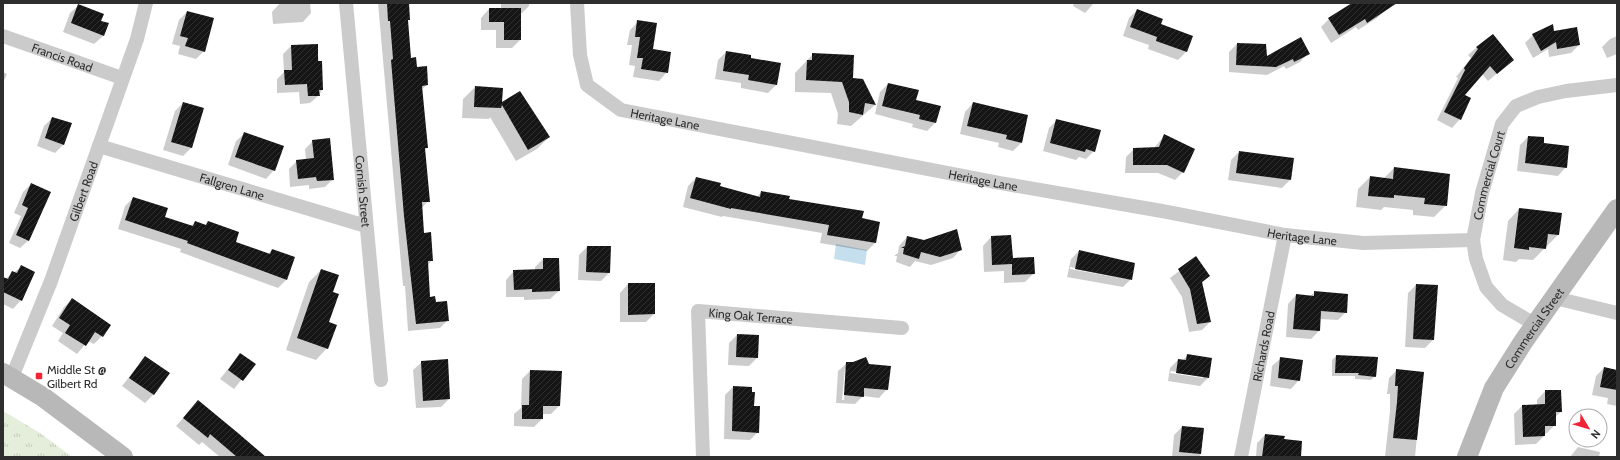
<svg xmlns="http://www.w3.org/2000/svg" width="1620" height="460" font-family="Cabin,sans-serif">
	<defs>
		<pattern id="park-tufts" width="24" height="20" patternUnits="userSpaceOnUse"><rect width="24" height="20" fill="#e5eddb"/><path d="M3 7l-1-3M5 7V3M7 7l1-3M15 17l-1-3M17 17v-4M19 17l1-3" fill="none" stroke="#c5ccbc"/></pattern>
		<pattern id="building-hatch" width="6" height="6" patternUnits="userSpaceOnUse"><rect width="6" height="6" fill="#151515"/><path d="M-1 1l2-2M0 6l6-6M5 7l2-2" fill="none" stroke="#2f2f2f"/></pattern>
	</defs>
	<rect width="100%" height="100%" fill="#fff"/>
	<polygon fill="url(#park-tufts)" points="3,411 40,433 72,457 3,457"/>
	<polygon fill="#c6dfee" points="836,244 867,250 865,265 834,259"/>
	<g fill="#0003" fill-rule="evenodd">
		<polygon points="280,3 310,3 311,13 303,22 273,24 272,12"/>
		<polygon points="378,3 408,3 409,19 407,22 410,59 427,85 421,90 427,148 424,150 428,201 421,209 423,234 432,260 427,266 429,298 448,320 440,328 408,331 405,286 403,286"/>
		<polygon points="501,3 529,3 529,6 521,14 520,40 512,48 496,48 496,30 481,30 481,18 489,9 501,9"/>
		<polygon points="1074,3 1094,3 1085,13 1073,6"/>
		<polygon points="1365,3 1381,3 1386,10 1377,18 1358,30 1356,27 1331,43 1321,27 1329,19"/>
		<polygon points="79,5 100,21 107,24 103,36 94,44 63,32 70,13"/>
		<polygon points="1137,10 1160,24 1192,37 1186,52 1178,60 1148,49 1149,45 1123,36 1129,18"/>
		<polygon points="187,12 204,51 196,59 178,54 180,46 172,44 179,20"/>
		<polygon points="638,22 652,50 667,72 659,81 633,77 635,66 629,65 632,45 627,45 630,30"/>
		<polygon points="1553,32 1579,45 1571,53 1549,57 1548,49 1533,58 1525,43 1533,35"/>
		<polygon points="1617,36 1617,54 1607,58 1602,47 1610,39"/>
		<polygon points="1237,44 1266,57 1308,53 1300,62 1286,69 1284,66 1267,75 1229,72 1229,52"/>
		<polygon points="317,45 322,90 319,95 310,103 300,104 299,92 277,93 277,79 284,72 283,54 291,46"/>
		<polygon points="1477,47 1513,60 1488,81 1482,74 1463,95 1470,99 1460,119 1452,128 1437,120 1458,78 1456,77 1471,58 1468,55"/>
		<polygon points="726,52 750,59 776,85 768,93 741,88 741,83 715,79 718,60"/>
		<polygon points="813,54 852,79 862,80 875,105 851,126 837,124 838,114 831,93 795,92 795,73"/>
		<polygon points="3,72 7,74 3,83"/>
		<polygon points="888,84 915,100 935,123 927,131 912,127 913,124 875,114 880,92"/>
		<polygon points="475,87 501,104 520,92 549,137 537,149 516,161 490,117 489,119 462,118 463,99"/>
		<polygon points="183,103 191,148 183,156 163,150 175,111"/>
		<polygon points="973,103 1021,143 1013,151 998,147 999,143 960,134 965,112"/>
		<polygon points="52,118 64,144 55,153 37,146 44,126"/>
		<polygon points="1057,120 1094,151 1086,159 1079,157 1076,160 1043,151 1049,128"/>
		<polygon points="245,133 274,170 266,179 228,165 236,141"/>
		<polygon points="1164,136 1183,172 1175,180 1158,173 1125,173 1126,157 1134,149 1154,148"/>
		<polygon points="1528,137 1543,144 1566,167 1558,176 1517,171 1520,145"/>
		<polygon points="313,141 333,179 325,187 309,189 309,185 290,187 289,169 297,161 306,160 305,149"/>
		<polygon points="1239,152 1290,180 1282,188 1228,180 1231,160"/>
		<polygon points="1394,168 1449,174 1446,205 1434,217 1413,215 1413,210 1384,207 1381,210 1356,207 1358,189 1370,177 1383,179"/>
		<polygon points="696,178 719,187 757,197 761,192 861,219 875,243 867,251 820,243 822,233 723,216 722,217 683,207 688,186"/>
		<polygon points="31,184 29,240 20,248 9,243 21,216 14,213 23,192"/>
		<polygon points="133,198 164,217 191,226 195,222 205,226 208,222 234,243 268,254 272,250 294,258 286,280 278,288 180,252 181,249 118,229 125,206"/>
		<polygon points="1519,209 1560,214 1558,235 1533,260 1519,259 1516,262 1503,260 1508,221"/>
		<polygon points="907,237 961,249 953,258 931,265 915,261 910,267 896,262 897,256 894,256 898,253 899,246"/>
		<polygon points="991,237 1012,259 1034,273 1025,282 1004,283 1004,271 984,272 983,246"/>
		<polygon points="587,247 609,273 601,281 578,280 579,255"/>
		<path d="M 1079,251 L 1104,256 L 1104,258 L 1131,279 L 1123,287 L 1067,277 L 1071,259 ZM 1070,267 L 1126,277 L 1126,279 L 1070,269 Z"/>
		<polygon points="1196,258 1209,276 1202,283 1210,322 1202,330 1189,332 1182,297 1170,278"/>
		<polygon points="543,259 559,291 550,299 524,300 524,297 506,297 506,280 514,271 535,271 535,267"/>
		<polygon points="21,267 21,300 13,309 3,304 3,278 5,279"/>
		<polygon points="321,270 332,293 328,322 327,348 316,360 286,350 309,282"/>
		<polygon points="628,284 654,284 654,314 646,322 620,322 620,293"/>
		<polygon points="1416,285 1433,340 1425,348 1405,347 1408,293"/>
		<polygon points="1315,292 1346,312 1338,320 1320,319 1319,331 1311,339 1286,337 1288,304 1296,295 1310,296"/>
		<polygon points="72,299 102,336 94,344 88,341 77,354 58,341 63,333 52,326 64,307"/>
		<polygon points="737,335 757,358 749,366 728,365 729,343"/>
		<polygon points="240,354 254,364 234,389 220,379"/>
		<path d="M 1188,355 L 1211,359 L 1208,378 L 1200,386 L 1168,381 L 1170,368 L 1178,360 L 1182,361 ZM 1171,371 L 1203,376 L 1203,378 L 1170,373 Z"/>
		<polygon points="1336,356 1375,376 1371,380 1355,379 1355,376 1332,376 1332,360"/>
		<polygon points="145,357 168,373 153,395 145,403 122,386"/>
		<polygon points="1281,358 1299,380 1291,389 1270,386 1272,366"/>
		<polygon points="422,362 449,399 441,407 416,408 413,370"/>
		<path d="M 847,363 L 868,365 L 887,389 L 879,398 L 863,396 L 855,404 L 836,403 L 838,371 ZM 845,369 L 847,369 L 844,400 L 842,400 Z"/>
		<polygon points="1604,368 1617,371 1617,406 1607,404 1608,398 1592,395 1596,376"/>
		<polygon points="1397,370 1423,373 1415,457 1385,457 1390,411 1390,394 1387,394 1389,378"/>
		<polygon points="530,371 561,372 559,406 551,414 542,414 542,419 534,427 514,426 514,414 521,408 522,379"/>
		<polygon points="733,387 753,407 758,432 750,440 724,439 725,395"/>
		<polygon points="1545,391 1561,412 1555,417 1555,425 1547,433 1544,434 1544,436 1536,444 1515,445 1514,414 1522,406 1537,405 1537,400"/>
		<polygon points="198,402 264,457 220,457 202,442 199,445 176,426"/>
		<polygon points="1182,427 1203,429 1200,457 1172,457 1174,435"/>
		<polygon points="1265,435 1283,440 1300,457 1256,457 1257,443"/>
		<polygon points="1578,447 1600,452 1599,457 1570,457"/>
	</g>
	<g fill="url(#building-hatch)">
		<polygon points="387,3 409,3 410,20 408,20 411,58 416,57 417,67 427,66 428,85 422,86 428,148 425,148 430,202 422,202 424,233 431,232 433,261 428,261 430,297 435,296 436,302 447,301 449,321 416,324 404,216 391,60 393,59 390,21 388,21"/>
		<polygon points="1352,3 1397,3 1367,23 1365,19 1339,35 1328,18"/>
		<polygon points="78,4 104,14 101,21 109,23 104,36 71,23"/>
		<polygon points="489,8 521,8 521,40 504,40 504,22 489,22"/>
		<polygon points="1137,9 1163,19 1161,24 1193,36 1187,52 1156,41 1157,37 1130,27"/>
		<polygon points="187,11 214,18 205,52 185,46 188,38 180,36"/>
		<polygon points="637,20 657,23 653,49 671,52 668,73 641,69 643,58 637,58 640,37 635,37"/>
		<polygon points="1553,24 1554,31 1577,27 1580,45 1557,49 1556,42 1541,51 1532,34"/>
		<polygon points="1493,34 1514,60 1497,74 1490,66 1465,95 1471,98 1461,120 1444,112 1465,70 1464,68 1478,49 1476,47"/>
		<polygon points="1301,37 1310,54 1294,62 1293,59 1276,67 1236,65 1237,43 1266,44 1267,56"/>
		<polygon points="318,44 318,61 322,61 323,90 319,90 320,96 308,96 307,84 285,85 284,70 292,70 291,45"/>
		<polygon points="726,51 751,55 751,58 781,63 777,85 748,80 749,75 723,71"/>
		<polygon points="812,53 854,55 853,78 863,79 876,105 865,103 863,115 849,112 849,102 842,82 806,80 807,60 812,60"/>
		<polygon points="888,83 919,90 916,100 941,106 936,123 919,119 920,115 882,106"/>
		<polygon points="475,86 503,88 502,102 520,91 550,137 528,150 502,105 501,108 474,107"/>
		<polygon points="183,102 204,108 192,148 171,142"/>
		<polygon points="973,102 1028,115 1022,143 1006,139 1007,135 967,126"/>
		<polygon points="52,117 72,123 64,145 45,138"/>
		<polygon points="1056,119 1101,130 1095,152 1086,149 1085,152 1050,143"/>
		<polygon points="244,132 284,146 275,171 235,157"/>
		<polygon points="1164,134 1195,149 1184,173 1167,165 1133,165 1133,148 1159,147"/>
		<polygon points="1528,136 1544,137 1544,143 1569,146 1567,168 1525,163"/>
		<polygon points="330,138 334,180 317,181 316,177 298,179 296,160 314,158 312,140"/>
		<polygon points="1239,151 1294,158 1291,180 1236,173"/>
		<polygon points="1394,167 1450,174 1447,206 1424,204 1425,198 1394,195 1394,198 1368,196 1370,176 1393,179"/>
		<polygon points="696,177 721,183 720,186 760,197 761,191 790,196 789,199 864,211 862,218 880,222 876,243 827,235 829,225 731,208 731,209 690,198"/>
		<polygon points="31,183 51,192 29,241 16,235 28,208 22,205"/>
		<polygon points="133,197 168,208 165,217 193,226 195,221 206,225 208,221 239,232 236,242 270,254 272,249 295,257 287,280 187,243 188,241 125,220"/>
		<polygon points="1519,208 1562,213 1559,235 1548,234 1546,249 1529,247 1529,250 1514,248"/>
		<polygon points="957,229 962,250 940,257 921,252 919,259 903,254 904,248 901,248 905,246 907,236 924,240"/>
		<polygon points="1011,235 1013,258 1034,257 1035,274 1012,275 1012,264 992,265 991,236"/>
		<polygon points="587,246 611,246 610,273 586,272"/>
		<polygon points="1079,250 1135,263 1132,280 1075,269"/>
		<polygon points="1196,256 1210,276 1202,282 1211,322 1197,324 1190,289 1178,269"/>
		<polygon points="543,258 559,258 560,291 532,292 532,289 514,290 513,270 543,269"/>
		<polygon points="21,265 35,272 22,301 3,292 3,277 8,279 12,271 17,273"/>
		<polygon points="321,269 339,275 333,292 339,294 329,322 337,325 328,349 297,338"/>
		<polygon points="628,283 655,283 655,314 628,315"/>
		<polygon points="1416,284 1438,285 1434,340 1413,339"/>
		<polygon points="1314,291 1348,294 1347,313 1321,311 1320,331 1293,329 1296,294 1314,296"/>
		<polygon points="72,298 111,325 103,337 95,332 86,346 65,333 70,325 59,318"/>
		<polygon points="737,334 759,335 758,358 736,357"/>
		<polygon points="240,353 256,364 243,381 228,370"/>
		<polygon points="1187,354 1212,358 1209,378 1176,373 1178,359 1186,360"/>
		<polygon points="1336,355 1378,357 1376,377 1358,375 1359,373 1335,373"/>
		<polygon points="145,356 170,373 154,395 129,378"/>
		<polygon points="866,357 869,364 891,366 888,390 864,388 864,397 844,395 846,362 853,362"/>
		<polygon points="1280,357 1303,360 1300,381 1278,378"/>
		<polygon points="448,359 450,399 423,401 421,361"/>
		<polygon points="1604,367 1617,370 1617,390 1600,387"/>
		<polygon points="1396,369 1424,372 1417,440 1393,438 1397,402 1398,386 1395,386"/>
		<polygon points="530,370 562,371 560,406 543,406 543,419 522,419 522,405 529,405"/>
		<polygon points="733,386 752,387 752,392 755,392 754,406 760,406 759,433 732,431"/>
		<polygon points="1545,390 1561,390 1562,412 1556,412 1556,426 1545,426 1545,436 1523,437 1522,405 1545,404"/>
		<polygon points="198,400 238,433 266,457 237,457 210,434 208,438 183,418"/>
		<polygon points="1182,426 1204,428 1201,454 1179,452"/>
		<polygon points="1265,434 1285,436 1284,439 1302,441 1301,457 1262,457"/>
	</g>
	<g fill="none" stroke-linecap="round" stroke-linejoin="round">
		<g stroke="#cbcbcb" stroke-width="14">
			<path id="s1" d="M 346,3 L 381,380"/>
			<path id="s2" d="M 577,3 L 580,55 L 587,85 L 621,110 L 1000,183 L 1162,211 L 1285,235 L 1363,243 L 1473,240"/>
			<path id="s3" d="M 3,36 L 122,78"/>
			<path id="s4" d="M 99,146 L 366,226"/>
			<polyline points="1555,298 1617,313"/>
			<path id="s5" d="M 1536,325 L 1502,305 L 1486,287 L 1476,259 L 1473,240 L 1482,193 L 1502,124 L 1516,106 L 1538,97 L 1566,91 L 1617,85"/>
			<path id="s6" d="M 12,377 L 51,281 L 137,39 L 146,3"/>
			<path id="s7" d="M 703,457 L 698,311 L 902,328"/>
			<path id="s8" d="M 1241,457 L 1285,235"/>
		</g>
		<g stroke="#b8b8b8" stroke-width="20">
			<polyline points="3,373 43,397 123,457"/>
			<path id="s9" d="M 1467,457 L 1494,388 L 1523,342 L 1617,209"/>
		</g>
	</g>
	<rect fill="#f12536" stroke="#fff" stroke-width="1.5" x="35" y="372" width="8" height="8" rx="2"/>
	<g text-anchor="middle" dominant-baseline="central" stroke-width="4" stroke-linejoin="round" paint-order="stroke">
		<g font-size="12" fill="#2e2e2e" stroke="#fff">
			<text stroke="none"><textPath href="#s3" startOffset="63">Francis Road</textPath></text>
			<text stroke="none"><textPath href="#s2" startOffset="170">Heritage Lane</textPath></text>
			<text stroke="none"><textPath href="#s5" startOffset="179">Commercial Court</textPath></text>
			<text stroke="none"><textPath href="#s2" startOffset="494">Heritage Lane</textPath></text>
			<text stroke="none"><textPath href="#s4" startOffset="139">Fallgren Lane</textPath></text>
			<text stroke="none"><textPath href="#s6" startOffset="199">Gilbert Road</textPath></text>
			<text stroke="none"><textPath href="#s1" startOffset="189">Cornish Street</textPath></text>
			<text stroke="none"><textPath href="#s2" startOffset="818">Heritage Lane</textPath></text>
			<text stroke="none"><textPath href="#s7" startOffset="199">King Oak Terrace</textPath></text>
			<text stroke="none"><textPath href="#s9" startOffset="146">Commercial Street</textPath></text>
			<text stroke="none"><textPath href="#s8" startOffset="113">Richards Road</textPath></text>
		</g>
		<g font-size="12" fill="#2e2e2e" stroke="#fff" text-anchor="start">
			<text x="47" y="369">Middle St @<tspan x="47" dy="14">Gilbert Rd</tspan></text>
		</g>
	</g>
	<rect width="1620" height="460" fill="none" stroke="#2e2e2e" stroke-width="8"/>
	<g transform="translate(1588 428) rotate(128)"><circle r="19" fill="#ffffff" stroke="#ababab"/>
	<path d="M0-3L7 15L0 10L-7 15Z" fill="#f12536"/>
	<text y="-6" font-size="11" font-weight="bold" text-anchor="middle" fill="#2e2e2e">N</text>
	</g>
</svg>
